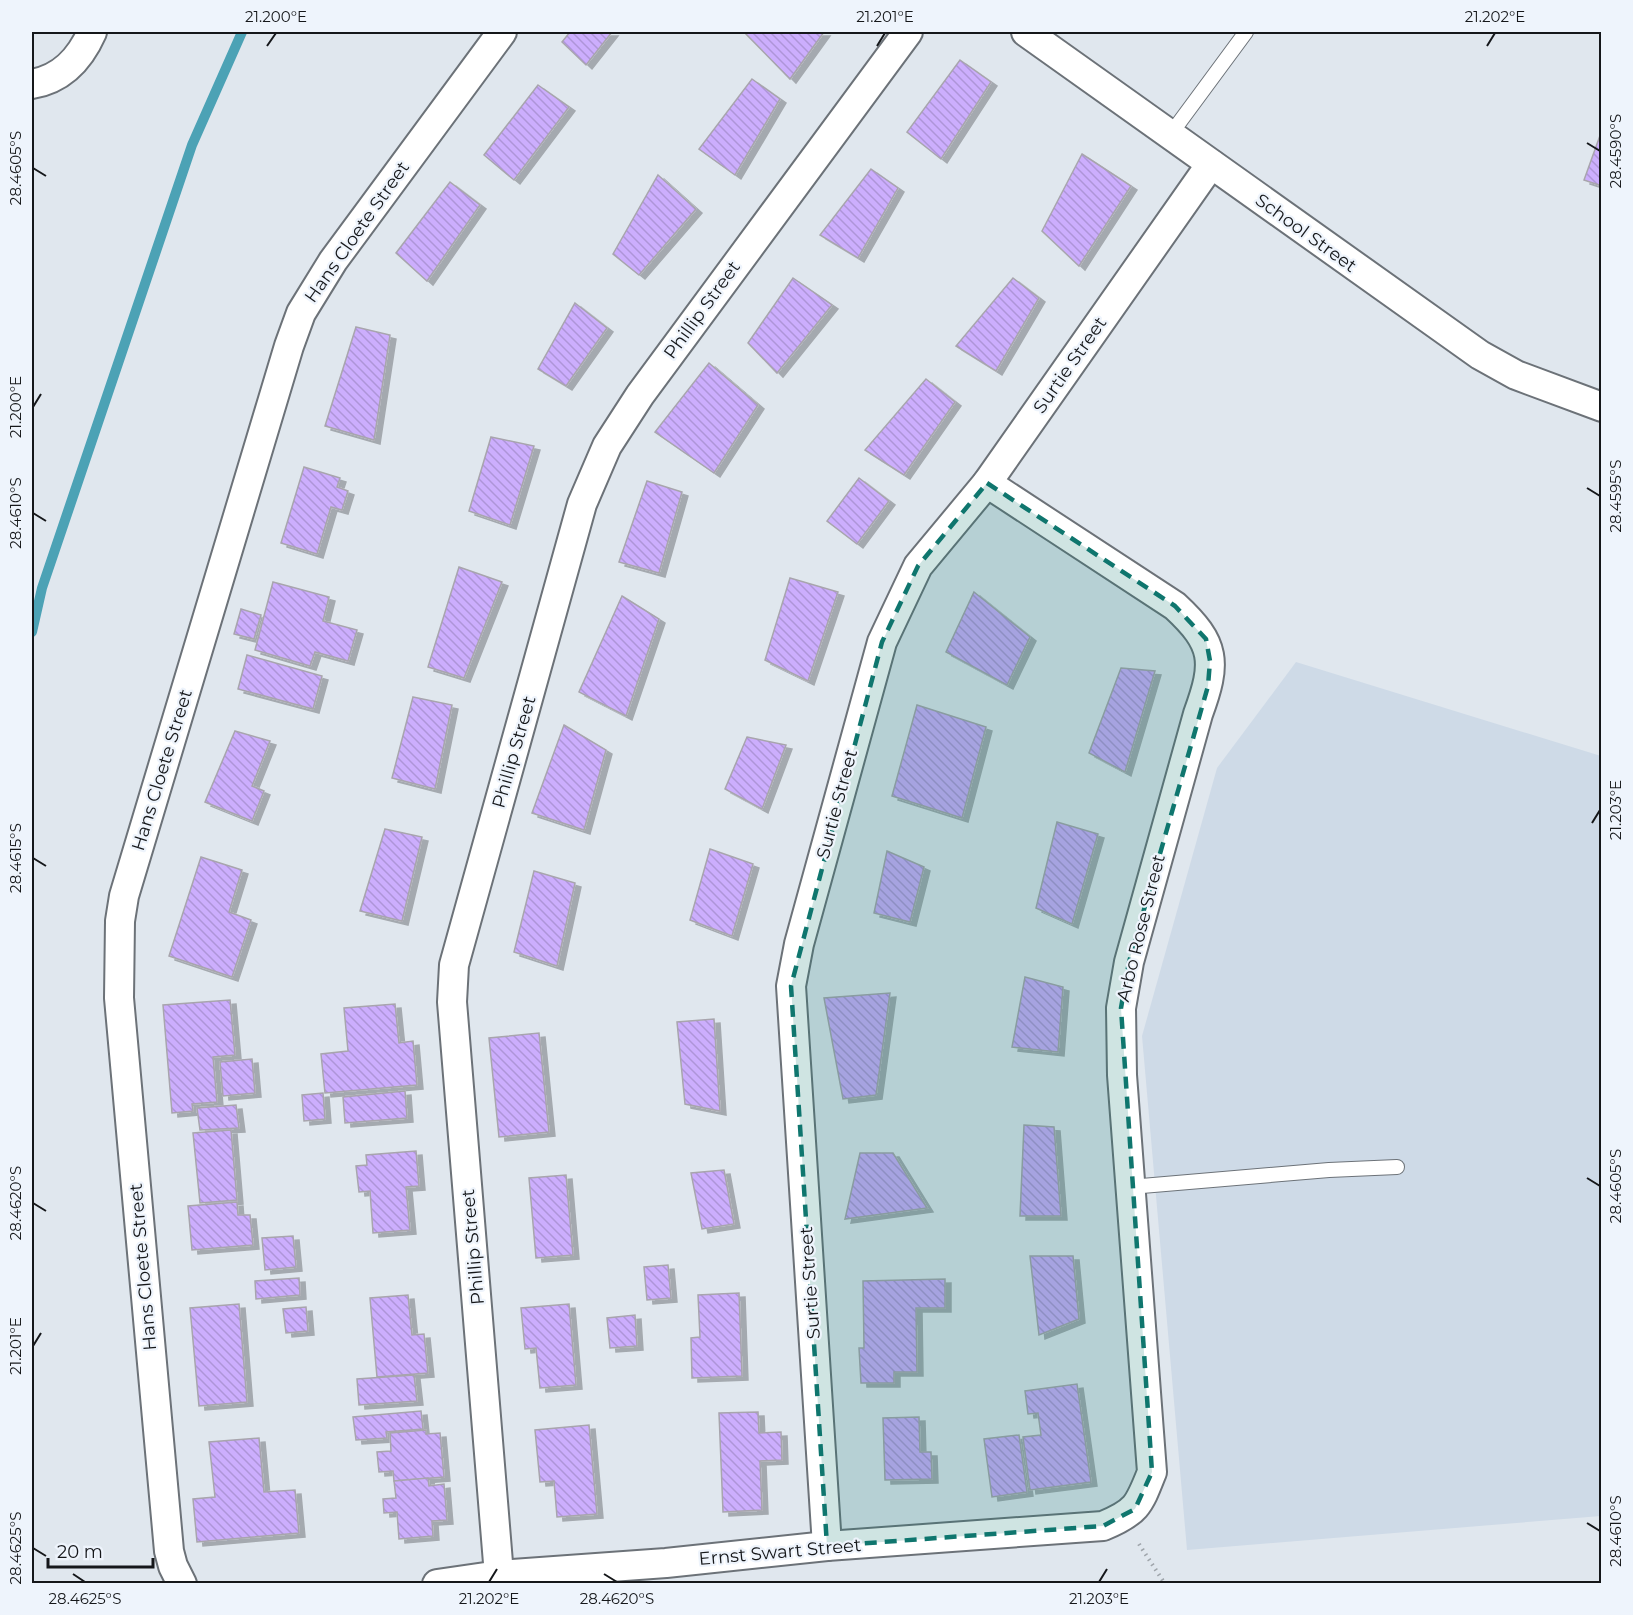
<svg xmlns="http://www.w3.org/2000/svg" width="1633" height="1615" font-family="Montserrat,sans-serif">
	<defs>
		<pattern id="building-back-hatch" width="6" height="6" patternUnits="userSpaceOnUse" patternTransform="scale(1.5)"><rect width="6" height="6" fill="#ccaefd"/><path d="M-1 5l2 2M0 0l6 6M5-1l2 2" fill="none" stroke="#ae95d8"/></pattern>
		<filter id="shadow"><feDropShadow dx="6" dy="4" stdDeviation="0" flood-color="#0004"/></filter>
	</defs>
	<rect width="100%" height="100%" fill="#e0e7ee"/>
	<polygon fill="#cedae7" points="1296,662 1601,756 1601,1516 1187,1550 1142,1036 1217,768"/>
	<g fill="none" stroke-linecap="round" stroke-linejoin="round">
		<polyline stroke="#4ca2b5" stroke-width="10" points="32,632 42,588 192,145 242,32"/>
	</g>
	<g fill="url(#building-back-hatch)" stroke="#a8a5ad" stroke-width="1.5" filter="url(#shadow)">
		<polygon points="570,32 612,32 586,65 562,42"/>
		<polygon points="749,32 824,32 790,79 746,34"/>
		<polygon points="960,60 991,82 941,159 907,132"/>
		<polygon points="752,79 780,99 735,175 699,149"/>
		<polygon points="538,85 569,107 514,180 484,155"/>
		<polygon points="1602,130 1602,186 1584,180"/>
		<polygon points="1082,154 1131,186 1079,266 1042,231"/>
		<polygon points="871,169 898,188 858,258 820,235"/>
		<polygon points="658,175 696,209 639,275 613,254"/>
		<polygon points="450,182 480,205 427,281 396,253"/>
		<polygon points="793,278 832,305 777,373 748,343"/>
		<polygon points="1013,278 1039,298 996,371 956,346"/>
		<polygon points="575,303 607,328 566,386 538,369"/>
		<polygon points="356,327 390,335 374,440 325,426"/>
		<polygon points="709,363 758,405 714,473 655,432"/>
		<polygon points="926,379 955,402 904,475 865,450"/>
		<polygon points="491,437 534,446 510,525 469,511"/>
		<polygon points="304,467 340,478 337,487 348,491 342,510 331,507 317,554 281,543"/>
		<polygon points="859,478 889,501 857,544 827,521"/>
		<polygon points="647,481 682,492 659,573 619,562"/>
		<polygon points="459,567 502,582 464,678 428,667"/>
		<polygon points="790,578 838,592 808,681 765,660"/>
		<polygon points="273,582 329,597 323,621 357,630 348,661 315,652 310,666 255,650"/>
		<polygon points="974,592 1030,637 1007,685 946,652"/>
		<polygon points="622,596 659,619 626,716 579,692"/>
		<polygon points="241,609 261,615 254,639 234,634"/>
		<polygon points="247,655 322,676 313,709 238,689"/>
		<polygon points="1121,668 1155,671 1125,772 1089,753"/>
		<polygon points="413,697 452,705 435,789 392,778"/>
		<polygon points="917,705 986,727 962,818 892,796"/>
		<polygon points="564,725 606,750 584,830 532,813"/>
		<polygon points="235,731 270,741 252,786 264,791 252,821 205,802"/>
		<polygon points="747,737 786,745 762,809 725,789"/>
		<polygon points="1057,822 1098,834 1072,924 1036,908"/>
		<polygon points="385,829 422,837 402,921 360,911"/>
		<polygon points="710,849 753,864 732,936 690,920"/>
		<polygon points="887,851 924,867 910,922 874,913"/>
		<polygon points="201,857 242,870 229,912 251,920 232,977 169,956"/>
		<polygon points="534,871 575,883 557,966 514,952"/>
		<polygon points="1025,977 1063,987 1058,1052 1012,1047"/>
		<polygon points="890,993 876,1095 843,1099 824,998"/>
		<polygon points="230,1000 235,1055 213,1057 217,1102 192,1104 193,1111 172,1113 163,1005"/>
		<polygon points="395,1004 399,1043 413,1041 417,1085 325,1093 321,1054 348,1051 344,1008"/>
		<polygon points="714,1019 720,1111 685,1104 677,1022"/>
		<polygon points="539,1033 549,1132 499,1137 489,1038"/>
		<polygon points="252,1059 255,1093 223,1096 220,1062"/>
		<polygon points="405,1091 407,1118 345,1123 343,1097"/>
		<polygon points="323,1093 325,1119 304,1121 302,1095"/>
		<polygon points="236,1105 239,1128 200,1130 197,1108"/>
		<polygon points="1024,1125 1054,1127 1061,1216 1020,1216"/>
		<polygon points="231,1130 237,1200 200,1203 193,1133"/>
		<polygon points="416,1151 419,1186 406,1187 410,1230 373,1233 370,1191 359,1192 356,1166 367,1165 366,1155"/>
		<polygon points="860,1153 893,1153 927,1208 845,1219"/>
		<polygon points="724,1170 734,1224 702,1229 691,1173"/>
		<polygon points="566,1175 573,1255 536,1258 529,1178"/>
		<polygon points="237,1202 238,1215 250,1215 253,1245 192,1250 188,1206"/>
		<polygon points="293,1236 296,1267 265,1270 262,1238"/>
		<polygon points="1030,1256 1073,1256 1079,1319 1039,1335"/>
		<polygon points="668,1265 671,1298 647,1300 644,1267"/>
		<polygon points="299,1278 300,1295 256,1299 255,1281"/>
		<polygon points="945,1279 945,1308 916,1308 917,1372 894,1372 894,1383 861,1383 859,1348 864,1348 863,1281"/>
		<polygon points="739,1293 742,1376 692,1378 691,1338 700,1337 698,1295"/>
		<polygon points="408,1295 412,1335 424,1334 428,1373 377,1377 370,1298"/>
		<polygon points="239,1304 247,1402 199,1406 190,1308"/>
		<polygon points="569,1304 576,1385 540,1388 536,1348 525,1349 521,1308"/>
		<polygon points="306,1307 308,1331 286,1333 283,1309"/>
		<polygon points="635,1315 637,1346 610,1348 607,1318"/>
		<polygon points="414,1375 417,1401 359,1405 357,1379"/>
		<polygon points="1077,1384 1091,1482 1030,1490 1023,1437 1041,1435 1038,1413 1028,1414 1025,1391"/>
		<polygon points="421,1411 423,1429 386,1432 387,1438 356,1440 353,1417"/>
		<polygon points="758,1412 759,1433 781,1432 782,1460 760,1461 762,1510 723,1512 719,1413"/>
		<polygon points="919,1417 920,1452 931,1452 932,1479 885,1480 883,1418"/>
		<polygon points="589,1425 597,1514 557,1517 554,1481 540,1482 535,1430"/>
		<polygon points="426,1430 426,1434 440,1433 444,1477 394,1481 393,1471 379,1472 377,1452 391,1451 390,1433"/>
		<polygon points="1019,1435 1027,1492 992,1497 984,1439"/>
		<polygon points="259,1438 264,1492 295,1490 299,1533 197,1542 193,1499 215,1497 209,1442"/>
		<polygon points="428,1478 429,1486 444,1484 447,1520 432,1521 433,1536 399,1539 397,1512 384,1513 383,1499 396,1498 394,1481"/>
	</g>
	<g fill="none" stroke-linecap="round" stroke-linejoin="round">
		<defs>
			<g id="service">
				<polyline points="1170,135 1246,32"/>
				<polyline points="1130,1187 1329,1170 1397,1167"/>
			</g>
			<g id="minor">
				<polyline points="1026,32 1480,355 1516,375 1602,407"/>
				<path d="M 32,84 C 62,79 80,59 92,32"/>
				<polyline points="827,1546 791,986 799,944 882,642 918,566 987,483 1211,164"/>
				<polyline points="499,1575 452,1002 454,965 582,504 607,446 640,395 908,32"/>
				<polyline points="182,1584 173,1566 169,1551 119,998 120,921 124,896 289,346 301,313 333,261 502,32"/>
				<path d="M 437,1584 L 499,1575 L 666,1563 L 827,1546 L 1103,1526 C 1137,1512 1139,1505 1152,1472 L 1122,1075 L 1121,1008 L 1129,962 L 1198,714 C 1217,662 1216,644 1175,606 L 987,483"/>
			</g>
		</defs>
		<use href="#service" stroke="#6c7278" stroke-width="16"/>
		<use href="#minor" stroke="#6c7278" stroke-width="32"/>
		<polyline stroke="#9fa5ab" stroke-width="4" stroke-dasharray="1.5 4.5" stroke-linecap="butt" points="1139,1544 1165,1584"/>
		<use href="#service" stroke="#fff" stroke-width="14"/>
		<use href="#minor" stroke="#fff" stroke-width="28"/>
	</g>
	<path fill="#0f766e" fill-opacity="0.2" stroke="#0f766e" stroke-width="4.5" stroke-dasharray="12 8" stroke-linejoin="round" d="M 987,483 L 1175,606 L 1206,639 L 1210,661 L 1208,686 L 1129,962 L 1121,1008 L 1152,1472 L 1135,1509 L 1103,1526 L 827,1546 L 791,986 L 882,642 L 918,566 Z"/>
	<path fill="none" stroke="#15171a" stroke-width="2" d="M 267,46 L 276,33M 877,46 L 885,33M 1487,46 L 1495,33M 1587,143 L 1600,151M 33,168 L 46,176M 33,407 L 41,394M 1587,488 L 1600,496M 33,513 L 46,521M 1592,823 L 1600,810M 33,858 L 46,866M 1587,1178 L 1600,1186M 33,1203 L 46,1211M 33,1346 L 41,1333M 1587,1523 L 1600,1531M 33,1548 L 46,1556M 73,1574 L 85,1582M 604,1574 L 617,1582M 489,1582 L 497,1569M 1099,1582 L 1107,1569"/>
	<g text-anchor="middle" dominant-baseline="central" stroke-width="4.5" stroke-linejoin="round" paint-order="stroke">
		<g font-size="18" fill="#15171a" stroke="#eef4fc">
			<text transform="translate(357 232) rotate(-55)">Hans Cloete Street</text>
			<text transform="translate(1306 233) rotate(36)">School Street</text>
			<text transform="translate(702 310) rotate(-54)">Phillip Street</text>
			<text transform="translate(1070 365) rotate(-55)">Surtie Street</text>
			<text transform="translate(514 752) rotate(-74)">Phillip Street</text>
			<text transform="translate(162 770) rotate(-73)">Hans Cloete Street</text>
			<text transform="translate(837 804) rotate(-75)">Surtie Street</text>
			<text transform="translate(1141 928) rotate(-76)">Arbo Rose Street</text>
			<text transform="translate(473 1247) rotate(-95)">Phillip Street</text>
			<text transform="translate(143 1267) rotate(-95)">Hans Cloete Street</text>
			<text transform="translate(810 1283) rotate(-94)">Surtie Street</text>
			<text transform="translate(780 1552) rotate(-5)">Ernst Swart Street</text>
		</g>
	</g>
	<rect width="1633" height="1615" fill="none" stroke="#eef4fc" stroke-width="66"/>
	<path d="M48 1558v9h105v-9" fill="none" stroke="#15171a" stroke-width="3"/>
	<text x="57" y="1558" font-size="18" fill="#15171a" stroke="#eef4fc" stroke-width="4.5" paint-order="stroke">20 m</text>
	<rect x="33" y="33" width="1567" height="1549" fill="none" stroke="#15171a" stroke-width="2"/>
	<g font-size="15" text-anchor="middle" fill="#15171a">
		<text x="276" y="22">21.200°E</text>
		<text x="885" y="22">21.201°E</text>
		<text x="1495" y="22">21.202°E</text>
		<text transform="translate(1616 151) rotate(-90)" y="5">28.4590°S</text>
		<text transform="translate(16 168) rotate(-90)" y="5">28.4605°S</text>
		<text transform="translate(16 407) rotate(-90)" y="5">21.200°E</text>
		<text transform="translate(1616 496) rotate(-90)" y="5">28.4595°S</text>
		<text transform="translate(16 513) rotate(-90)" y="5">28.4610°S</text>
		<text transform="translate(1616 810) rotate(-90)" y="5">21.203°E</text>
		<text transform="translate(16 858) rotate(-90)" y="5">28.4615°S</text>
		<text transform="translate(1616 1186) rotate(-90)" y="5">28.4605°S</text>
		<text transform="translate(16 1203) rotate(-90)" y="5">28.4620°S</text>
		<text transform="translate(16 1346) rotate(-90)" y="5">21.201°E</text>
		<text transform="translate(1616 1531) rotate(-90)" y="5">28.4610°S</text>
		<text transform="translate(16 1548) rotate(-90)" y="5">28.4625°S</text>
		<text x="85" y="1604">28.4625°S</text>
		<text x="489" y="1604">21.202°E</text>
		<text x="617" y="1604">28.4620°S</text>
		<text x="1099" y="1604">21.203°E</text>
	</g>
</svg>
